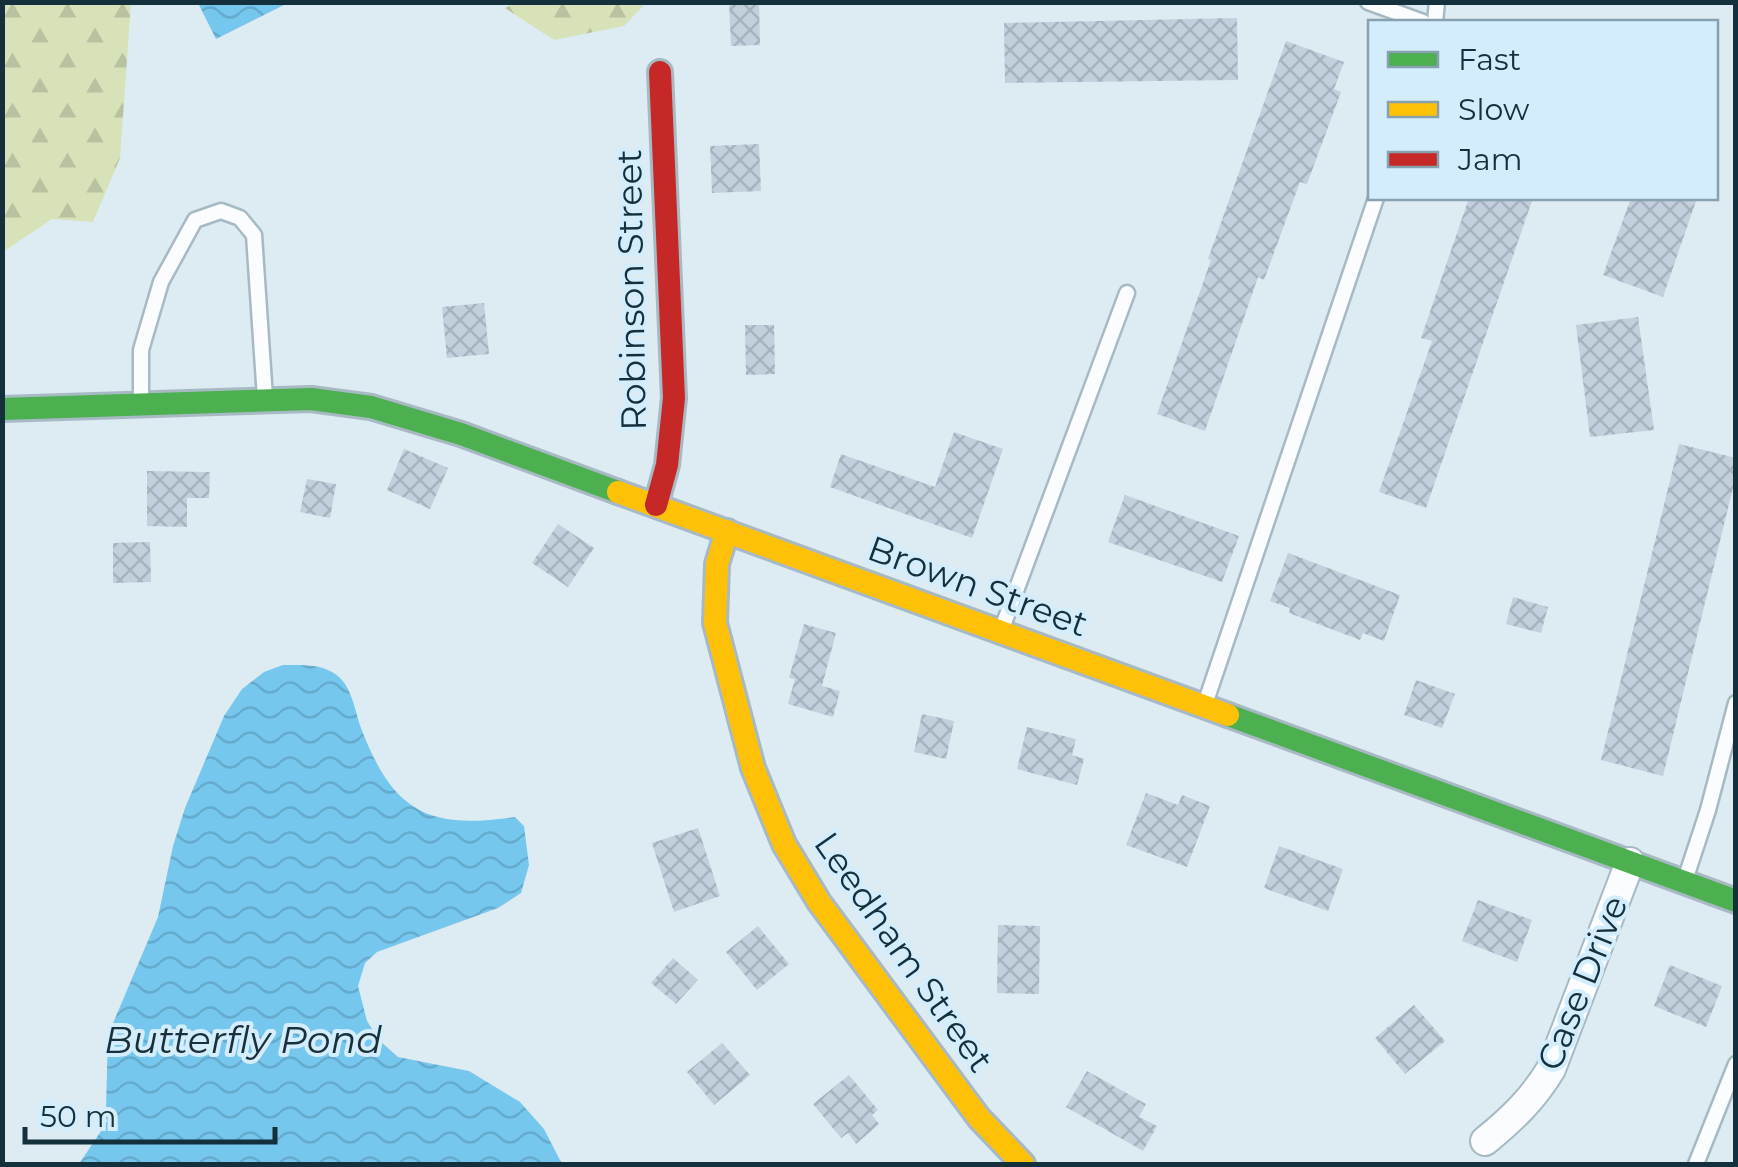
<svg xmlns="http://www.w3.org/2000/svg" width="1738" height="1167" font-family="Montserrat,sans-serif">
	<defs>
		<pattern id="forest-firs" width="22" height="20" patternUnits="userSpaceOnUse" patternTransform="scale(2.5)"><rect width="22" height="20" fill="#d8e2b9"/><path d="M5 1l3.5 6h-7zM16 11l3.5 6h-7z" fill="#b8c2a0"/></pattern>
		<pattern id="water-waves" width="16" height="10" patternUnits="userSpaceOnUse" patternTransform="scale(2.5)"><rect width="16" height="10" fill="#76c7ee"/><path d="M0 5q4-4 8 0t8 0" fill="none" stroke="#65abcd"/></pattern>
		<pattern id="building-cross-hatch" width="8" height="8" patternUnits="userSpaceOnUse" patternTransform="scale(2.5)"><rect width="8" height="8" fill="#c2d0dd"/><path d="M0 0l8 8M0 8l8-8" fill="none" stroke="#a6b3bf"/></pattern>
	</defs>
	<rect width="100%" height="100%" fill="#ddebf3"/>
	<g fill="url(#forest-firs)">
		<polygon points="3,2 131,3 120,158 93,222 52,219 3,252"/>
		<polygon points="516,3 642,2 643,6 624,26 554,40 505,8"/>
	</g>
	<g fill="url(#water-waves)">
		<polygon points="198,3 288,3 216,39"/>
		<path d="M 283,665 C 303,665 326,663 341,679 C 352,690 356,714 361,728 C 393,812 428,830 515,817 L 524,826 L 529,865 L 521,893 L 498,908 L 377,952 L 365,963 L 358,986 L 367,1021 L 380,1041 L 398,1057 L 469,1071 L 520,1102 L 544,1129 L 562,1164 L 79,1164 L 101,1131 L 106,1107 L 108,1035 L 158,917 L 173,846 L 185,808 L 224,716 L 242,689 L 264,672 Z"/>
	</g>
	<g fill="url(#building-cross-hatch)">
		<polygon points="729,2 759,2 760,45 731,46"/>
		<polygon points="1237,18 1238,80 1005,83 1004,23"/>
		<polygon points="1286,41 1344,62 1334,89 1341,92 1307,184 1300,182 1264,280 1258,277 1205,431 1157,414 1211,260 1208,259"/>
		<polygon points="759,144 761,191 712,193 710,146"/>
		<polygon points="1469,198 1533,198 1426,508 1379,492 1432,341 1421,338"/>
		<polygon points="1631,198 1697,198 1663,297 1603,275"/>
		<polygon points="484,303 489,354 447,358 442,307"/>
		<polygon points="1638,317 1654,430 1590,437 1576,325"/>
		<polygon points="745,325 774,325 775,374 746,375"/>
		<polygon points="954,432 1003,449 972,538 830,487 841,454 935,487"/>
		<polygon points="1679,444 1736,458 1736,475 1663,776 1601,760"/>
		<polygon points="404,449 448,468 430,509 387,490"/>
		<polygon points="147,471 210,472 209,498 187,498 187,527 147,526"/>
		<polygon points="307,479 336,484 330,518 300,512"/>
		<polygon points="1125,495 1239,536 1222,582 1108,542"/>
		<polygon points="558,524 594,548 568,587 532,563"/>
		<polygon points="150,542 151,582 113,583 113,543"/>
		<polygon points="1288,553 1400,595 1384,641 1363,633 1360,640 1289,613 1290,608 1270,601"/>
		<polygon points="1513,597 1548,607 1541,633 1506,624"/>
		<polygon points="804,624 836,633 822,686 840,691 833,717 788,704 795,679 789,678"/>
		<polygon points="1416,680 1455,694 1442,728 1404,715"/>
		<polygon points="922,714 954,721 946,759 914,752"/>
		<polygon points="1027,727 1076,739 1072,755 1084,759 1077,785 1017,769"/>
		<polygon points="1146,793 1178,805 1182,795 1210,806 1187,867 1126,845"/>
		<polygon points="698,828 720,896 674,912 652,843"/>
		<polygon points="1279,846 1343,869 1328,911 1264,888"/>
		<polygon points="1478,900 1532,920 1517,962 1462,941"/>
		<polygon points="998,925 1040,926 1039,994 997,993"/>
		<polygon points="758,926 789,964 757,990 726,952"/>
		<polygon points="673,958 698,980 676,1004 651,983"/>
		<polygon points="1670,965 1722,986 1706,1027 1654,1006"/>
		<polygon points="1414,1005 1445,1041 1405,1074 1375,1038"/>
		<polygon points="722,1043 750,1075 714,1105 687,1072"/>
		<polygon points="1087,1071 1146,1104 1139,1117 1157,1126 1143,1151 1066,1107"/>
		<polygon points="849,1075 878,1110 872,1115 879,1124 856,1144 848,1133 841,1138 813,1104"/>
	</g>
	<g fill="none" stroke-linecap="round" stroke-linejoin="round">
		<defs>
			<g id="lane">
				<polyline points="1368,2 1423,22"/>
				<polyline points="1435,22 1437,2"/>
				<polyline points="141,403 141,350 161,282 195,220 221,211 240,218 254,235 265,398"/>
				<polyline points="1001,631 1127,293"/>
				<polyline points="1205,704 1376,198"/>
				<polyline points="1685,880 1708,810 1736,703"/>
				<polyline points="1696,1164 1736,1064"/>
			</g>
			<path id="street" d="M 1485,1141 C 1512,1119 1533,1099 1551,1069 L 1630,862"/>
			<g id="fast">
				<polyline points="2,409 311,399 371,407 461,434 618,492"/>
				<polyline points="1228,715 1736,901"/>
			</g>
			<g id="slow">
				<polyline points="618,492 1228,715"/>
				<polyline points="727,531 717,564 715,623 753,768 784,844 819,902 979,1118 1023,1164"/>
			</g>
			<polyline id="jam" points="656,505 667,465 674,398 660,72"/>
		</defs>
		<use href="#lane" stroke="#a7bac3" stroke-width="19"/>
		<use href="#street" stroke="#a7bac3" stroke-width="32"/>
		<use href="#fast" stroke="#a7bac3" stroke-width="28"/>
		<use href="#slow" stroke="#a7bac3" stroke-width="28"/>
		<use href="#jam" stroke="#a7bac3" stroke-width="28"/>
		<use href="#lane" stroke="#fafcfd" stroke-width="14"/>
		<use href="#street" stroke="#fafcfd" stroke-width="28"/>
		<use href="#fast" stroke="#4caf50" stroke-width="22"/>
		<use href="#slow" stroke="#ffc107" stroke-width="22"/>
		<use href="#jam" stroke="#c62828" stroke-width="22"/>
	</g>
	<g text-anchor="middle" dominant-baseline="central" stroke-width="8" stroke-linejoin="round" paint-order="stroke">
		<g font-size="35" fill="#15303d" stroke="#d4edfc">
			<text transform="translate(631 290) rotate(-91)">Robinson Street</text>
			<text transform="translate(978 586) rotate(20)">Brown Street</text>
			<text transform="translate(904 952) rotate(55)">Leedham Street</text>
			<text transform="translate(1582 983) rotate(-68)">Case Drive</text>
		</g>
		<g font-size="38" font-style="italic" fill="#182f3c" stroke="#d4edfc">
			<text x="243" y="1039">Butterfly Pond</text>
		</g>
	</g>
	<rect width="1738" height="1167" fill="none" stroke="#15303d" stroke-width="10"/>
	<rect x="1368" y="20" width="350" height="180" fill="#d4edfc" stroke="#88a1b0" stroke-width="2.5"/>
	<rect x="1388" y="52" width="50" height="15" fill="#4caf50" stroke="#88a1b0" stroke-width="2.5"/>
	<text x="1458" y="70" font-size="30" fill="#15303d">Fast</text>
	<rect x="1388" y="102" width="50" height="15" fill="#ffc107" stroke="#88a1b0" stroke-width="2.5"/>
	<text x="1458" y="120" font-size="30" fill="#15303d">Slow</text>
	<rect x="1388" y="152" width="50" height="15" fill="#c62828" stroke="#88a1b0" stroke-width="2.5"/>
	<text x="1458" y="170" font-size="30" fill="#15303d">Jam</text>
	<path d="M25 1127v15h250v-15" fill="none" stroke="#15303d" stroke-width="5"/>
	<text x="40" y="1127" font-size="30" fill="#15303d" stroke="#d4edfc" stroke-width="8" paint-order="stroke">50 m</text>
</svg>
